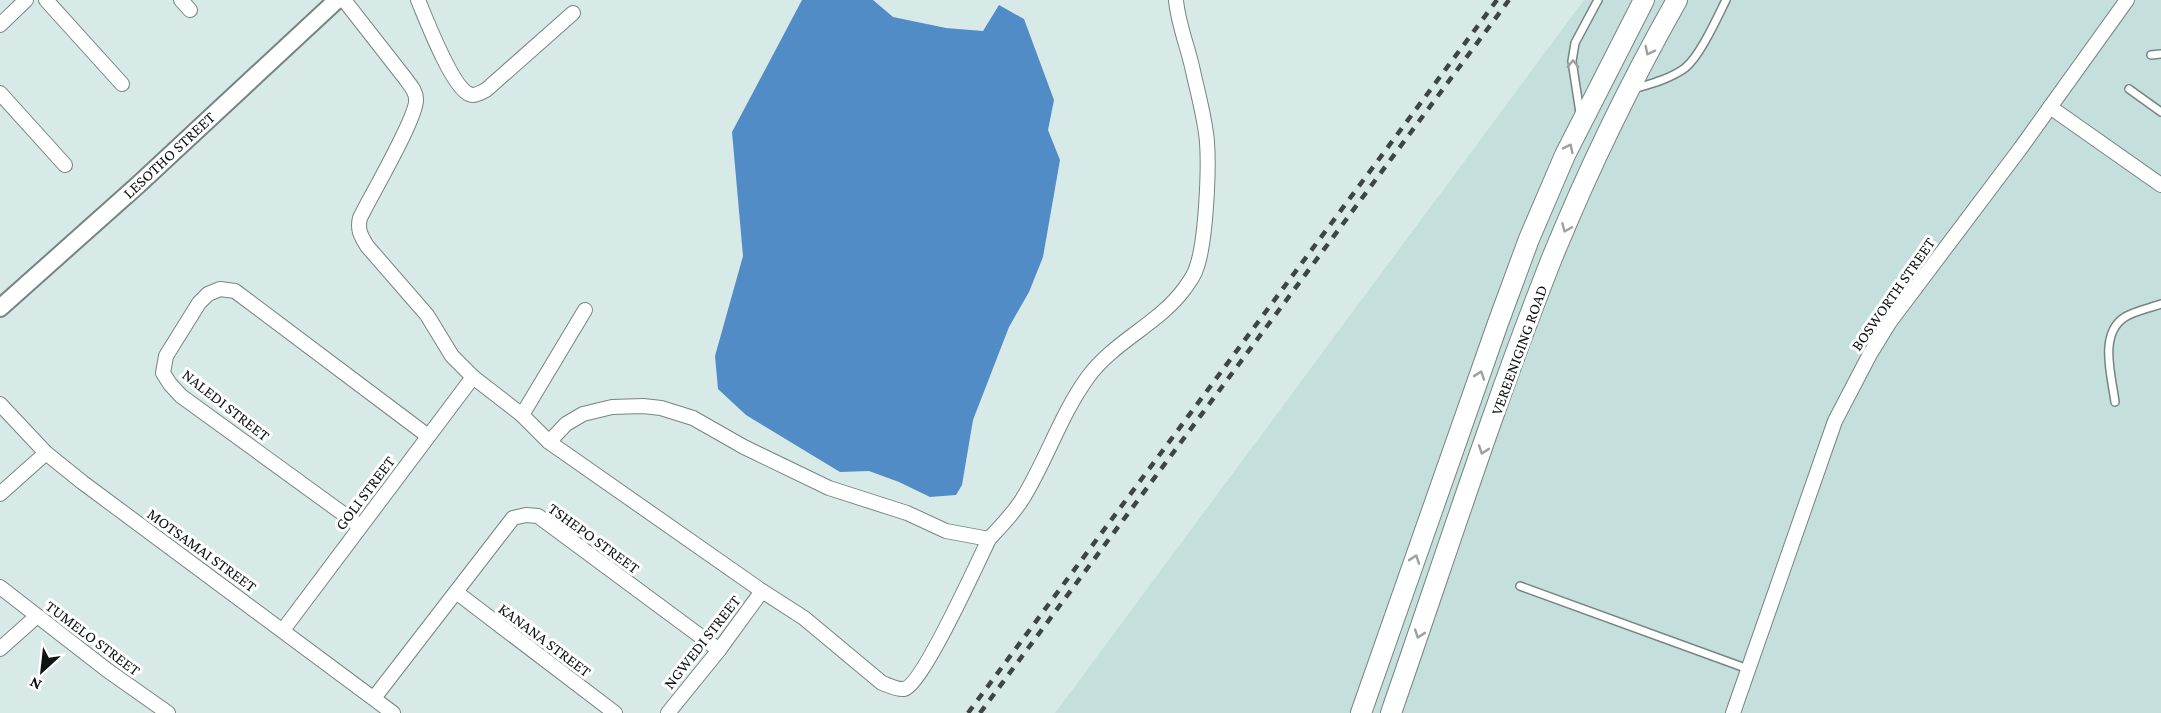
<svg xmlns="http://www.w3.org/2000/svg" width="2161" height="713" font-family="'Crimson Pro',serif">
	<rect width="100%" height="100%" fill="#d8eae8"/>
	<polygon fill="#c4dfdc" points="1584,0 2161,0 2161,713 1055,713"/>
	<polygon fill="#518cc7" points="802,0 873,0 893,17 946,28 983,31 999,5 1024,19 1054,100 1048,130 1060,160 1043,257 1029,292 1009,327 973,420 962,485 956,495 930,497 899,482 869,471 840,472 746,415 718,389 715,356 743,256 732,132"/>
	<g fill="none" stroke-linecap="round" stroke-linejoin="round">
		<defs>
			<g id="service">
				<polyline points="2151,55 2161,54"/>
				<path d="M 1633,89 C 1650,84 1670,79 1685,68 C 1700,56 1717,18 1726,0"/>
				<polyline points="2129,89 2161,112"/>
				<polyline points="1580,113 1572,61 1575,43 1598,0"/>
				<path d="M 2115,402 C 2112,377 2098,334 2125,317 C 2135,311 2150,308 2161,304"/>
				<polyline points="1520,586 1748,669"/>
			</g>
			<g id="minor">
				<polyline points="46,0 122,84"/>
				<polyline points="181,0 190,10"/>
				<path d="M 344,0 L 405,78 C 410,85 416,91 416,99 C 418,116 370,197 360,218 C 357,230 361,236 367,246 L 427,315 L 452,356 L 473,377 L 522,415 L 549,442 L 762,591 L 804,618 L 882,683 C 888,685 897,690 904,689 C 922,685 978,562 989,539"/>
				<path d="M 418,0 C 426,19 452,87 469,94 C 475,97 481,92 486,90 L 573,13"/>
				<polyline points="0,25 26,0"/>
				<polyline points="0,93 65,165"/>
				<polyline points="2050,107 2161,185"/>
				<polyline points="0,404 46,453 82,482 393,713"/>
				<polyline points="522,415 585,310"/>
				<path d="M 549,442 L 566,424 L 583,414 L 612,407 L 643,406 L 661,408 L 693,418 L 744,447 L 829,488 L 907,513 L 946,531 L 989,539 C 1001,526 1014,513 1023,498 C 1047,459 1061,414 1088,377 C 1114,341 1159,324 1185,288 C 1189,282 1194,276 1196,269 C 1206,244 1209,170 1207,142 C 1205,118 1198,94 1193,71 C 1188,47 1178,24 1176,0"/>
				<polyline points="0,494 46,453"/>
				<polyline points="360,526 181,396 170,384 163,373 166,356 199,303 208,294 220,289 235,291 428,436"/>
				<polyline points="0,587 107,670 168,713"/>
				<polyline points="456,592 615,713"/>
				<polyline points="283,630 473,377"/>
				<polyline points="0,649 37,616"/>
				<polyline points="374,698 513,518 526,515 538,516 719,650"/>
				<polyline points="668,713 719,650 762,591"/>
				<polyline points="1733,713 1835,421 1870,354 1889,323 2020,149 2127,0"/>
			</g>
			<polyline id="tertiary" points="0,308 139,184 337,0"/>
			<g id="secondary">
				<polyline points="1361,713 1498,323 1529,239 1565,155 1644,0"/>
				<path d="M 1391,713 C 1444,561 1493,407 1552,258 C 1588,170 1630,83 1677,0"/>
			</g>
		</defs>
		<use href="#service" stroke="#758583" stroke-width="10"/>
		<use href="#minor" stroke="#758583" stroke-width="16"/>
		<use href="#tertiary" stroke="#758583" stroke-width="20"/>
		<use href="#secondary" stroke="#758583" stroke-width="22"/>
		<use href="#service" stroke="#fff" stroke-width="7"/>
		<use href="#minor" stroke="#fff" stroke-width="14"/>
		<use href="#tertiary" stroke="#fff" stroke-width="16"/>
		<use href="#secondary" stroke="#fff" stroke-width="20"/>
		<g stroke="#3d4645" stroke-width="4.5" stroke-dasharray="8 8" stroke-linecap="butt">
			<polyline points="968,713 1497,0"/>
			<polyline points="980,713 1509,0"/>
		</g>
	</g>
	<defs><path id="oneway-chevron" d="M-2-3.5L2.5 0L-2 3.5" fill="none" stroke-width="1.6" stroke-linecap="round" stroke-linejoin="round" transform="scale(1.5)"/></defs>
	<g stroke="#9ea1a1">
		<use href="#oneway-chevron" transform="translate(1649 51) rotate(117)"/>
		<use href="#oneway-chevron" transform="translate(1573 64) rotate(-90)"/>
		<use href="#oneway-chevron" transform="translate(1569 148) rotate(-64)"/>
		<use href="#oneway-chevron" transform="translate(1566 228) rotate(113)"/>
		<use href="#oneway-chevron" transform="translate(1480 375) rotate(-71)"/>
		<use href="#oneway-chevron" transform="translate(1483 450) rotate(109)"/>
		<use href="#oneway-chevron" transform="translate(1415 559) rotate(-71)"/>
		<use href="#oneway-chevron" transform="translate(1419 634) rotate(109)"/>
	</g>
	<g text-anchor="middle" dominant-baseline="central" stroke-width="6" stroke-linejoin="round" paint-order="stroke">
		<g font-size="16" fill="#0d1413" stroke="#fff">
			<text transform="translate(169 155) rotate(-43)">LESOTHO STREET</text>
			<text transform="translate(1893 294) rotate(-55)">BOSWORTH STREET</text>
			<text transform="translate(1519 350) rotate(-70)">VEREENIGING ROAD</text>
			<text transform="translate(226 405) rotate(38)">NALEDI STREET</text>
			<text transform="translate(365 493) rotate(-53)">GOLI STREET</text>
			<text transform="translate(594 538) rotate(36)">TSHEPO STREET</text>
			<text transform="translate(202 550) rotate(36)">MOTSAMAI STREET</text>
			<text transform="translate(93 638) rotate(37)">TUMELO STREET</text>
			<text transform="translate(545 640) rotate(37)">KANANA STREET</text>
			<text transform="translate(702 642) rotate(-52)">NGWEDI STREET</text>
		</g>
	</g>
	<g transform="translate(42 671) rotate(207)" stroke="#ffffff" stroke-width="4.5" paint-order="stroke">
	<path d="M0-4.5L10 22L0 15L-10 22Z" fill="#0d1413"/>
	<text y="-9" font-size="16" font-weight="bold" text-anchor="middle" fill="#0d1413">N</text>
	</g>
</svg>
